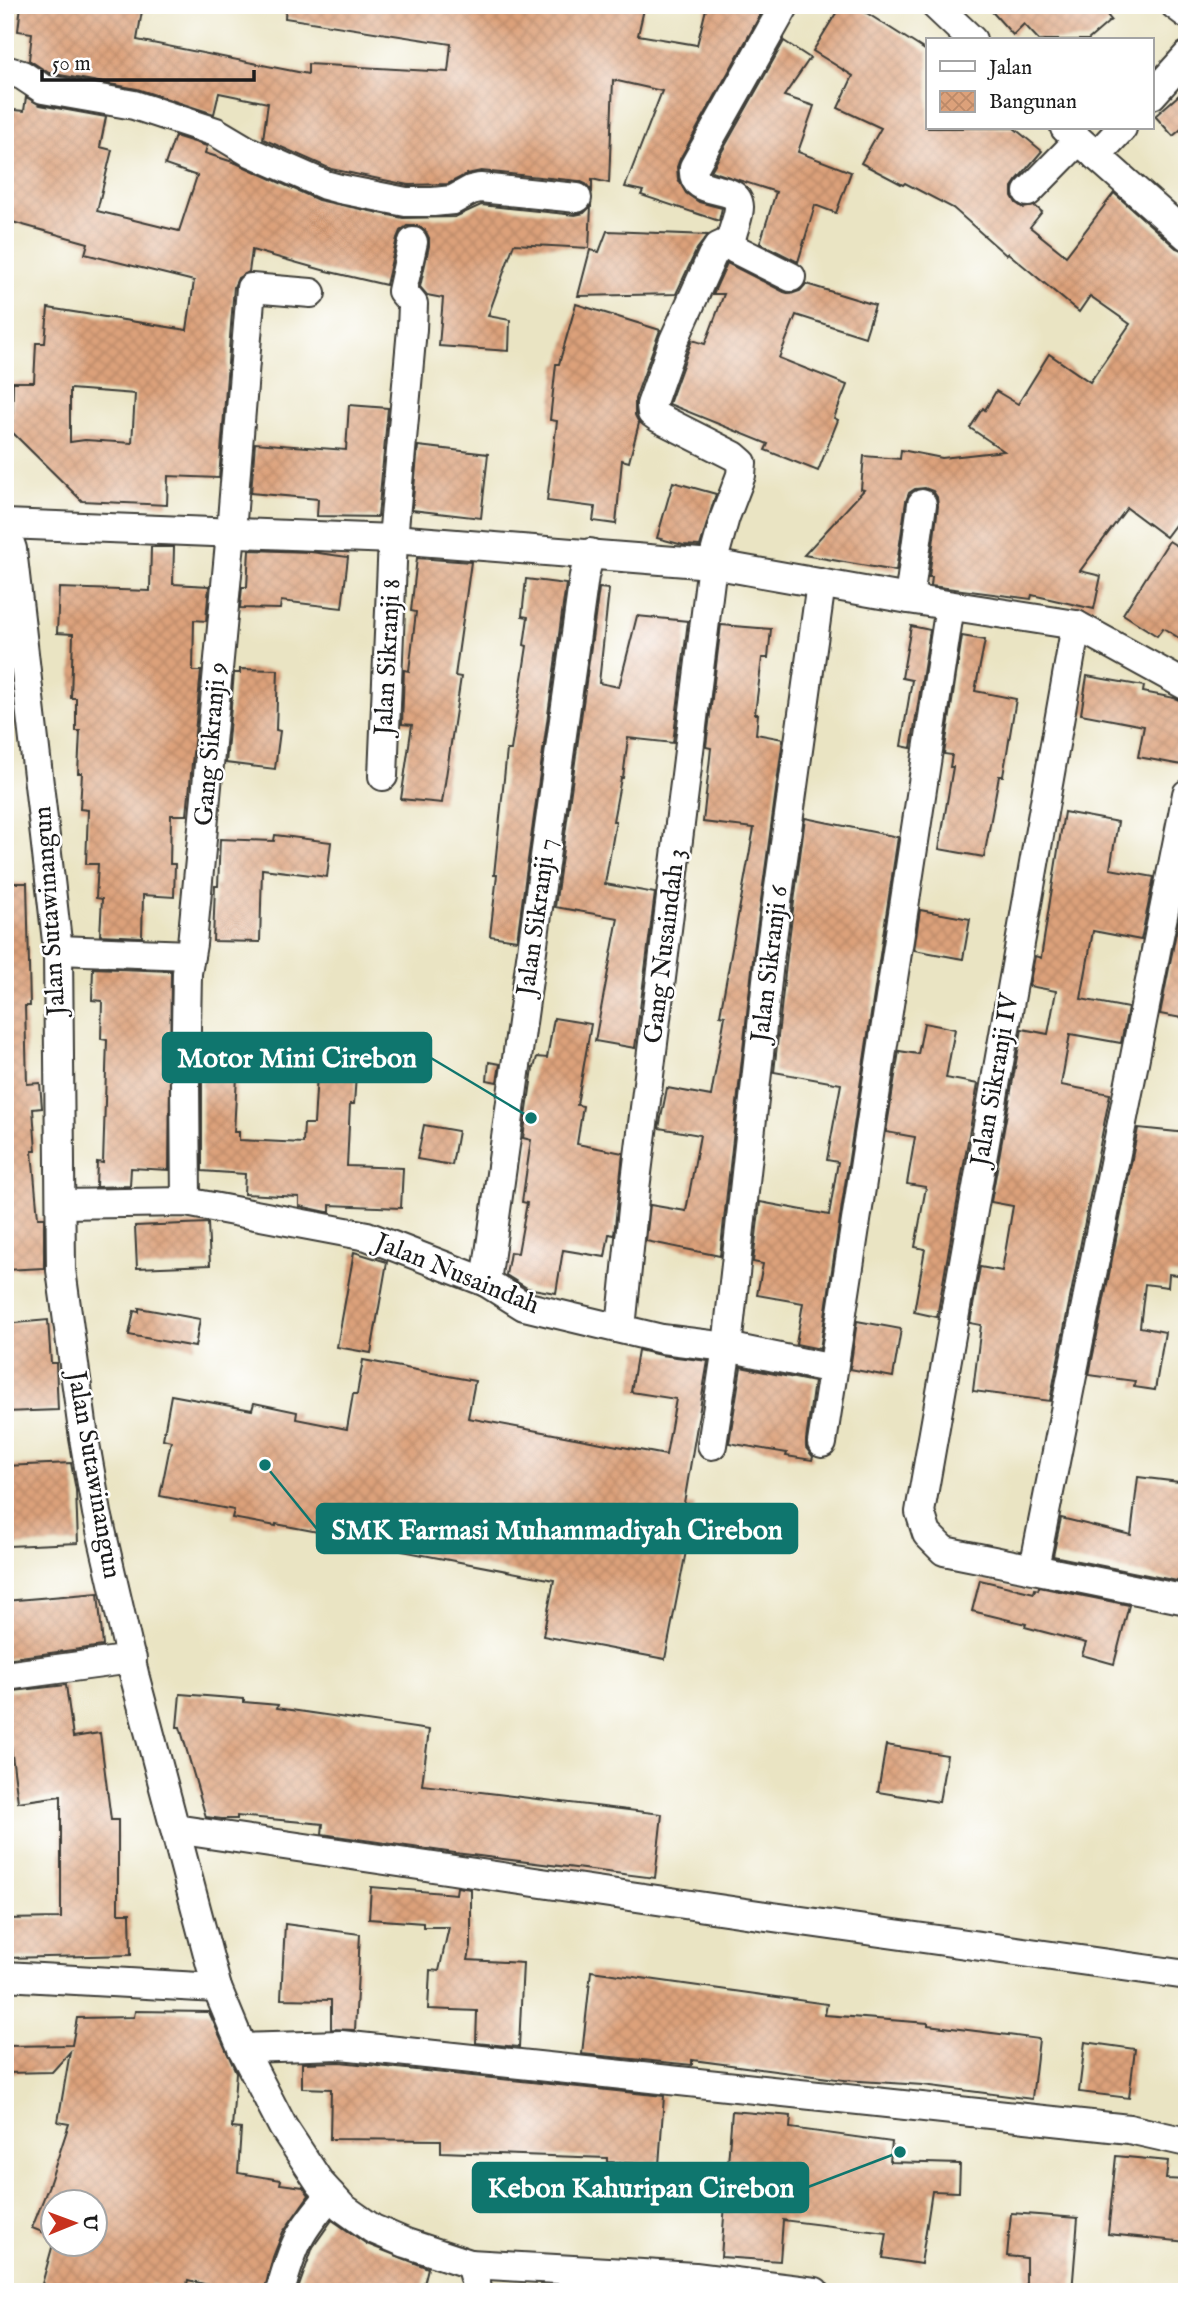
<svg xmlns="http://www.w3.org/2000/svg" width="1192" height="2297" font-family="'IM FELL English',serif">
	<defs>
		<pattern id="building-cross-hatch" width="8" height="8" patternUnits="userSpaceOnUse" patternTransform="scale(1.75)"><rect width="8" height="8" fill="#dca17a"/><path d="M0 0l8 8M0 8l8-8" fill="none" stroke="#bc8a69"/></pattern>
	</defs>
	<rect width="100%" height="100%" fill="#fff"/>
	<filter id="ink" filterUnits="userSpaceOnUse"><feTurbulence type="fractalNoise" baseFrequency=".0143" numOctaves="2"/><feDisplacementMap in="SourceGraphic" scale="14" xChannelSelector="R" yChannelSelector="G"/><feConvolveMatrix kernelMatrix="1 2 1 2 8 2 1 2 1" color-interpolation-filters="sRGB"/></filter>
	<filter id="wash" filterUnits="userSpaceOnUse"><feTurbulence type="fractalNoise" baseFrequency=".00686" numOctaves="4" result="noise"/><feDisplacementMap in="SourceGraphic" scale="28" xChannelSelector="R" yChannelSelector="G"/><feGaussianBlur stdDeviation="1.57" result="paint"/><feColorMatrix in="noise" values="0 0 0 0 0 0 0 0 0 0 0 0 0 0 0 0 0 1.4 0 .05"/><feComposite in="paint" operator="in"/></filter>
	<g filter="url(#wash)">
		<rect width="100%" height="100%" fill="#eae4c3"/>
		<g id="blocks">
			<g fill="url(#building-cross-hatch)" fill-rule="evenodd">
				<polygon points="21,5 143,5 137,40 308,74 308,64 448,72 451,44 285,18 286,5 645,5 638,35 697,45 707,5 766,5 680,159 677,167 678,179 686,193 699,202 722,208 719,221 641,195 643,191 625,187 662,91 613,80 609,183 592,179 592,191 586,184 579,181 481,171 467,174 448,184 408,185 331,169 263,139 268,103 219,93 214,114 137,89 49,73 29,60 32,33 18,31"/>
				<polygon points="841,5 854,5 928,52 928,128 1014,128 1042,151 1016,181 1012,187 1012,196 1016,203 1023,208 1035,206 1042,212 1030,227 1066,256 1114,193 1176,248 1187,252 1187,509 1166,537 1127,508 1080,571 1101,576 1094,609 1032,595 1031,599 931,586 932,577 929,577 938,506 937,497 933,491 925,488 915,489 909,493 906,501 896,571 804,555 864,490 861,489 864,456 900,459 901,450 942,458 1004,451 970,428 983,408 985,410 996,391 1018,404 1049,354 1090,382 1130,324 1090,296 1079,312 1008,253 1006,255 953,208 905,183 903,185 861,163 881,128 838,108 853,76 813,51"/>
				<polygon points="986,5 1099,5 1111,20 1088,40 1039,40 1024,24 1013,35"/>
				<polygon points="784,41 810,58 784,96 814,106 798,152 851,172 836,213 815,205 798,262 760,243 776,192 711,171"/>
				<polygon points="1187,88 1187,124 1173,136 1155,116"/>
				<path d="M 26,97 L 40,105 L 106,117 L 100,147 L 112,150 L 97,211 L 179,231 L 197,176 L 165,165 L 175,136 L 207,146 L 205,153 L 236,163 L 318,200 L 403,218 L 455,217 L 481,205 L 575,215 L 584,213 L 591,206 L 589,248 L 514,244 L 488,316 L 510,320 L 509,351 L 439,346 L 443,298 L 427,295 L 420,287 L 429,246 L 429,238 L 425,230 L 417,226 L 407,226 L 400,231 L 397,238 L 386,285 L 326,271 L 252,250 L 249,272 L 238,278 L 234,287 L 219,478 L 168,476 L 167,505 L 82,501 L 12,432 L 13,382 L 34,382 L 36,343 L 45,343 L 48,308 L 187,330 L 194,281 L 85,254 L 88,243 L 5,220 L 5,109 L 24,111 ZM 70,389 L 135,394 L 132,443 L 85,440 L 70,442 Z"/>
				<polygon points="607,231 708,235 697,249 676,294 578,296 590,250 599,252"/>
				<polygon points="727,263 784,292 791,294 800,291 806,284 875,305 865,337 796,315 779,358 847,385 834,418 838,420 818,471 765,450 768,444 669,404 692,340 705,344 724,294 713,294"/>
				<polygon points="576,304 660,330 635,399 635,415 639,423 629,462 622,460 616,524 593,521 595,507 547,501 557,421 550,420 556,364 559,364"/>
				<polygon points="349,405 388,408 378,517 317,516 318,499 251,493 255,443 346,450"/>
				<polygon points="418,446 488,454 481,518 412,510"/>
				<polygon points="673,482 716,494 700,546 683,545 657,538"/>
				<polygon points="1169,541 1187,552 1187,643 1163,628 1157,636 1123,614"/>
				<polygon points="151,547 174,547 173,584 209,586 206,621 194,620 193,671 201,671 187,815 171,815 170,864 175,864 174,897 143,895 142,937 100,935 102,899 96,898 98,864 86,864 88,810 80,809 82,773 78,773 80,731 76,731 76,698 71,698 73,634 57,633 59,588 150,591"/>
				<polygon points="249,550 311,552 348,557 342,608 281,601 280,609 240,608 242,587 247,587"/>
				<polygon points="417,558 471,562 455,676 461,677 442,803 401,799 412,725 402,724 404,670 409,671 416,612 411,611"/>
				<polygon points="526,579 566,584 517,940 490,936 497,875 494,875 507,750 511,750 527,646 524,645 528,617 522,616"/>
				<polygon points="599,588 609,589 599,683 619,687 637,616 688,621 673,743 628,738 623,778 621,778 613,821 616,821 605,884 655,893 635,1048 595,1041 618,918 555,907"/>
				<polygon points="721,625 771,629 768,658 762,658 755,714 758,714 756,734 783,739 754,951 720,1256 646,1241 650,1205 686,1211 700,1135 659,1128 667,1088 711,1096 725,1016 720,1015 754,828 703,822 711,748 706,747"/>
				<polygon points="911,626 930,630 911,748 901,746 912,680 902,678"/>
				<polygon points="962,636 985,640 975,691 1016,699 1003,776 999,776 984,857 939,849 953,767 950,767 952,755 944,754"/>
				<polygon points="240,669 278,670 276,730 280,731 275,769 226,763 234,673 240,673"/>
				<polygon points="1087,676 1144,686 1143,692 1174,698 1187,703 1187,741 1182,765 1138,757 1144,726 1081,714"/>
				<polygon points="1064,812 1118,822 1110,869 1154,877 1141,940 1093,931 1081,999 1128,1008 1121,1043 1070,1034 1061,1085 1110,1094 1050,1401 973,1391 981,1325 970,1323 980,1267 1002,1271 1013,1206 991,1202 1022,1029 1048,1034 1056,991 1029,986 1035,956 1041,958"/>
				<polygon points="805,818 898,837 820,1349 796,1344 803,1303 757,1295 763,1264 753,1262 760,1202 829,1215 838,1162 827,1160 841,1084 774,1072 787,955"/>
				<polygon points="275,835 331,842 327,877 262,869 260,942 213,941 215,886 218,886 220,839 274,841"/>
				<polygon points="1186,882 1187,882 1187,1019 1160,1014"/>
				<polygon points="5,883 27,883 30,1006 25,1006 27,1084 40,1083 42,1108 33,1109 36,1151 32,1151 38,1218 44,1218 44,1268 5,1270"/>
				<polygon points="920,910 970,919 963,959 914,950"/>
				<polygon points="93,968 171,971 169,1170 131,1168 130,1186 96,1187 97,1162 103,1163 107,1040 101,1039 102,1001 92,1000"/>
				<polygon points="554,1018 591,1024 577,1105 583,1106 577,1144 623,1153 614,1235 609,1234 605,1257 563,1250 556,1293 527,1288 506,1275 510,1252 518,1253 527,1203 522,1202 531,1140 523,1138 533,1068 534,1068 537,1057 547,1058"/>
				<polygon points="924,1023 955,1029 946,1078 978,1084 937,1317 914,1312 925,1249 915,1247 926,1187 907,1184 915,1137 886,1132 899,1051 918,1054"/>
				<polygon points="202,1037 239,1039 234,1132 239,1132 239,1140 303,1143 304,1124 314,1124 317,1073 356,1075 354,1104 350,1104 347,1166 403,1168 401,1208 330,1205 330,1212 327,1212 299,1206 299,1197 244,1194 245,1174 202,1171"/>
				<polygon points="489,1062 500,1064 497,1082 487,1080"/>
				<polygon points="424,1125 458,1131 452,1165 417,1159"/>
				<polygon points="1138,1128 1187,1133 1187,1276 1169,1274 1168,1287 1145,1284 1140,1327 1165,1332 1155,1390 1134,1387 1135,1381 1089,1375"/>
				<polygon points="208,1223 210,1265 137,1268 135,1226"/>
				<polygon points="354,1252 387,1262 371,1353 337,1347"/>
				<polygon points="139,1308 200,1319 195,1347 129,1335 134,1311 139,1312"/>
				<polygon points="48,1320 51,1363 56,1363 58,1410 5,1412 5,1324"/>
				<polygon points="857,1321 901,1329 893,1377 850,1369"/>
				<polygon points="638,1350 660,1355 708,1361 684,1503 695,1505 665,1659 543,1636 554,1580 402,1551 402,1548 276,1524 276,1526 232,1518 234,1510 160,1496 171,1441 163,1439 171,1395 252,1410 254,1403 297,1412 296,1419 347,1429 353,1394 357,1394 363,1360 475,1381 468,1418 666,1455 676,1399 631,1392"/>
				<polygon points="741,1367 814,1382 806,1440 806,1448 813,1457 812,1460 786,1456 787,1453 729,1443"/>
				<polygon points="71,1463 76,1490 78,1543 8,1546 5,1466"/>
				<polygon points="1138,1477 1187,1483 1187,1583 1053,1556 1061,1518 1131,1535"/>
				<polygon points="980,1580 1034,1593 1035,1589 1038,1590 1039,1587 1129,1605 1114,1664 1082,1655 1086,1643 1025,1627 1026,1624 972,1611"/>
				<polygon points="98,1593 103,1646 5,1659 5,1601"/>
				<polygon points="66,1685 73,1737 100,1733 111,1820 118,1820 118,1913 130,1913 131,1955 5,1958 5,1919 61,1918 61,1796 18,1802 9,1731 5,1732 5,1692"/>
				<polygon points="180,1694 244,1699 244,1702 278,1705 277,1708 429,1730 422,1785 662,1814 655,1878 455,1853 322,1834 323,1824 237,1816 237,1819 222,1819 206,1817 180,1727 177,1727"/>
				<polygon points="886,1745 947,1755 939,1802 878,1792"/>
				<polygon points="371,1887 456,1894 457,1887 471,1889 471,1946 468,1960 523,1963 519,2047 476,2043 477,2011 428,2009 430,1970 439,1971 449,1927 423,1927 423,1923 369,1919"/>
				<polygon points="285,1924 360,1934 355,2030 331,2029 331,2000 281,1999"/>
				<polygon points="591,1971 827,2004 825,2015 928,2023 928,2025 1039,2039 1032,2099 923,2085 844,2080 692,2060 692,2065 582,2054"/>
				<polygon points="135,2011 209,2012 236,2072 232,2128 241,2129 238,2173 281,2180 280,2184 303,2187 309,2195 283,2232 273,2257 264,2292 236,2292 188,2280 185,2292 151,2284 150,2292 71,2292 42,2284 53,2244 94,2244 94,2202 52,2202 52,2236 32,2228 49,2185 69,2124 58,2122 70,2052 52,2072 5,2073 5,2046 72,2045 77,2018 134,2017"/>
				<polygon points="1085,2042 1135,2049 1129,2098 1079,2092"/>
				<polygon points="340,2062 664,2096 659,2165 607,2162 607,2158 441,2152 441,2140 330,2139 331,2089 302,2088 302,2063"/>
				<polygon points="732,2111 791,2116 790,2128 892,2142 890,2162 960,2164 959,2192 932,2191 921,2264 883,2258 887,2233 783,2220 780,2261 721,2257"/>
				<polygon points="1116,2156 1168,2161 1166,2179 1187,2180 1187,2242 1108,2234"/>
				<polygon points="1011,2213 1078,2218 1072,2292 1026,2292 1026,2258 1007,2256"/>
				<polygon points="332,2220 367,2244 428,2268 422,2292 297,2292 313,2247"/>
			</g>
		</g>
	</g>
	<g filter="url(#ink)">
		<use href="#blocks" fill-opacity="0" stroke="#3b3a35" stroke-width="2"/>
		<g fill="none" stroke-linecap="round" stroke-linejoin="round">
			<defs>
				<g id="minor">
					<path d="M 785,5 L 694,167 C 690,200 738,180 739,207 C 739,218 732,230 731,241 L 735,249 L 791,277"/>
					<polyline points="935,5 972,40"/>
					<polyline points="1175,5 1187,14"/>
					<polyline points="5,70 22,75 43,89 134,105 216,132 248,151 325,185 340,189 406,202 433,202 453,200 471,190 480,188 577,198"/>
					<polyline points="1152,95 1187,56"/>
					<polyline points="1065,128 1187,236"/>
					<polyline points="1096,156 1122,128"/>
					<polyline points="1028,192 1078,141"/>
					<polyline points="5,524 393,539 712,564 909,599 1076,625 1187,686"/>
					<polyline points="5,529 12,549 58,950 61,1270 84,1438 97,1513 135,1678 217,1988 242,2048 283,2127 320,2183 342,2207 373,2229 406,2243 470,2264 478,2292"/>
					<polyline points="909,599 922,504"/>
					<polyline points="1076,625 920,1512 927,1534 944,1551 1187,1600"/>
					<polyline points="383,776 393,539 412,329 413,304 402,291 413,242"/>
					<polyline points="58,950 190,955"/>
					<polyline points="186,1202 185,1083 187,973 192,944 231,532 251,288 311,293"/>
					<polyline points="62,1204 186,1202 367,1236 486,1282 524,1306 662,1339 727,1347 833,1369"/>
					<polyline points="486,1282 584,576 590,553"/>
					<polyline points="621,1328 635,1189 712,564 725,517 741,475 742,463 734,456 659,418 652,413 651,405 674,340 712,256 718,247 731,241"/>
					<polyline points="822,1443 950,606"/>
					<polyline points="712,1445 727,1347 770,953 821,583"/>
					<polyline points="1034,1568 1187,794"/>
					<polyline points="5,1676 132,1659"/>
					<polyline points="175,1829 766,1916 1187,1975"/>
					<polyline points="5,1976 217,1988"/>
					<polyline points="242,2048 341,2045 1129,2129 1187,2142"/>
					<polyline points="470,2264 695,2277 815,2292"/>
					<path d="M 280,2292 C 293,2245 299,2231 331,2195"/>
				</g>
			</defs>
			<use href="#minor" stroke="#3b3a35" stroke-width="32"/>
			<use href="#minor" stroke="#fff" stroke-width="28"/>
		</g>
	</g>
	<g text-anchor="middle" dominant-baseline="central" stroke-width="5" stroke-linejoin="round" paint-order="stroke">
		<g font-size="26" fill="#1c1c1c" stroke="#fff">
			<text transform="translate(388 657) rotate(-87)">Jalan Sikranji 8</text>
			<text transform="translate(211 744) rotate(-85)">Gang Sikranji 9</text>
			<text transform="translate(50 911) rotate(-94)">Jalan Sutawinangun</text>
			<text transform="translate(537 917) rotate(-82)">Jalan Sikranji 7</text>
			<text transform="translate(665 946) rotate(-83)">Gang Nusaindah 3</text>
			<text transform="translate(770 964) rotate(-83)">Jalan Sikranji 6</text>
			<text transform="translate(995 1080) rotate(-80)">Jalan Sikranji IV</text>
			<text transform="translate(457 1274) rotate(22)">Jalan Nusaindah</text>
			<text transform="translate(94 1475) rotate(80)">Jalan Sutawinangun</text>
		</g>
	</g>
	<path fill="none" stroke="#0f766e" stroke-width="2.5" d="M531 1118L431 1058M265 1465L317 1529M900 2152L808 2187"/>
	<g fill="#0f766e" stroke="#fff" stroke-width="2.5">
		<circle cx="531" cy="1118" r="7"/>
		<circle cx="265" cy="1465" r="7"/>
		<circle cx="900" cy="2152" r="7"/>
	</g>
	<g fill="#0f766e" stroke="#0f766e" stroke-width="2.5">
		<rect x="163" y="1033" width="268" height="49" rx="7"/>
		<rect x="317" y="1504" width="480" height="49" rx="7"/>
		<rect x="473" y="2163" width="335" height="49" rx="7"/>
	</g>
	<g font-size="28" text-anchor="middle" font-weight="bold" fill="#fff">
		<text x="297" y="1067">Motor Mini Cirebon</text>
		<text x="557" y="1539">SMK Farmasi Muhammadiyah Cirebon</text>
		<text x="641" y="2197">Kebon Kahuripan Cirebon</text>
	</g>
	<rect width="1192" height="2297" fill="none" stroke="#fff" stroke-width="28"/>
	<rect x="926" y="38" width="228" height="91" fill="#ffffff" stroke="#a4a4a4" stroke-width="2"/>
	<rect x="940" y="61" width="35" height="10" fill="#ffffff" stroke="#a4a4a4" stroke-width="2"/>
	<text x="989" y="74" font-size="21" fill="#1c1c1c">Jalan</text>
	<rect x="940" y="91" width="35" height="21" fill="url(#building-cross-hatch)" stroke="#a4a4a4" stroke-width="2"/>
	<text x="989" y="108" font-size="21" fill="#1c1c1c">Bangunan</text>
	<g transform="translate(74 2223) rotate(89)"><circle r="33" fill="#ffffff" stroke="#a4a4a4" stroke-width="2"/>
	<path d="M0-5L12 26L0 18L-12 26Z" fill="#c8321e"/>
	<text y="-10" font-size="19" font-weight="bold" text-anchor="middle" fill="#1c1c1c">U</text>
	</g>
	<path d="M42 70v10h212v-10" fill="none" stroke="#1c1c1c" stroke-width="3.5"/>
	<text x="52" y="70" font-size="21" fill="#1c1c1c" stroke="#ffffff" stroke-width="5" paint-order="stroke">50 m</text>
</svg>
